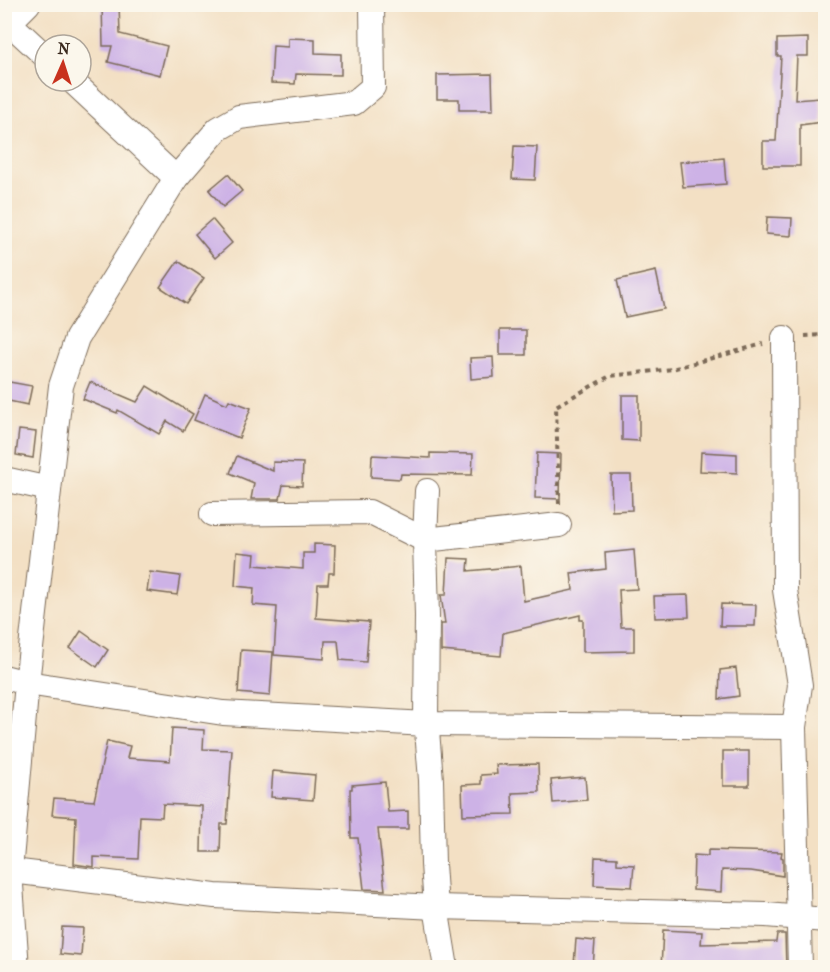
<svg xmlns="http://www.w3.org/2000/svg" width="830" height="972" font-family="'IM FELL French Canon',serif">
	<rect width="100%" height="100%" fill="#fbf7ec"/>
	<filter id="ink" filterUnits="userSpaceOnUse"><feTurbulence type="fractalNoise" baseFrequency=".0167" numOctaves="2"/><feDisplacementMap in="SourceGraphic" scale="12" xChannelSelector="R" yChannelSelector="G"/><feConvolveMatrix kernelMatrix="1 2 1 2 8 2 1 2 1" color-interpolation-filters="sRGB"/></filter>
	<filter id="wash" filterUnits="userSpaceOnUse"><feTurbulence type="fractalNoise" baseFrequency=".008" numOctaves="4" result="noise"/><feDisplacementMap in="SourceGraphic" scale="24" xChannelSelector="R" yChannelSelector="G"/><feGaussianBlur stdDeviation="1.35" result="paint"/><feColorMatrix in="noise" values="0 0 0 0 0 0 0 0 0 0 0 0 0 0 0 0 0 1.4 0 .05"/><feComposite in="paint" operator="in"/></filter>
	<g filter="url(#wash)">
		<rect width="100%" height="100%" fill="#f3e0c4"/>
		<g id="blocks">
			<g fill="#cdb2e6">
				<polygon points="102,4 119,4 120,34 167,46 160,75 108,62 112,46 103,46"/>
				<polygon points="288,38 315,39 315,53 341,54 341,75 296,74 295,84 271,83 273,46 288,47"/>
				<polygon points="808,38 808,56 797,56 795,100 820,98 822,122 800,125 800,166 763,166 763,141 776,141 781,56 777,56 777,39"/>
				<polygon points="492,74 493,110 459,110 459,99 437,99 437,75"/>
				<polygon points="514,146 537,147 535,180 512,179"/>
				<polygon points="724,158 726,184 683,187 680,162"/>
				<polygon points="228,174 242,191 223,207 209,190"/>
				<polygon points="767,217 792,218 791,236 766,234"/>
				<polygon points="212,219 232,243 215,258 195,234"/>
				<polygon points="178,261 204,278 186,304 160,287"/>
				<polygon points="656,271 664,309 625,317 617,280"/>
				<rect x="500" y="330" width="26" height="25"/>
				<polygon points="493,357 494,377 471,379 470,358"/>
				<polygon points="4,381 32,386 28,405 4,400"/>
				<polygon points="90,382 137,402 147,386 193,414 183,431 167,421 159,434 118,410 117,413 83,399"/>
				<polygon points="205,394 227,404 229,400 251,408 239,438 194,420"/>
				<polygon points="622,395 639,395 639,441 622,440"/>
				<polygon points="19,430 36,432 33,458 16,455"/>
				<polygon points="701,452 737,454 737,473 700,471"/>
				<polygon points="430,453 473,454 472,475 401,474 400,479 371,477 372,455 430,458"/>
				<polygon points="537,453 561,454 560,499 535,498"/>
				<polygon points="237,456 273,471 273,462 303,463 302,486 283,485 280,499 251,499 254,483 230,473"/>
				<polygon points="611,475 631,475 632,510 612,511"/>
				<polygon points="314,544 335,545 334,573 329,573 328,584 318,584 316,618 369,622 366,662 340,660 338,641 325,641 324,659 274,655 277,607 253,605 254,588 235,586 237,552 255,554 254,565 303,569 303,553 314,553"/>
				<polygon points="634,550 637,589 619,590 621,627 634,627 634,651 583,652 583,620 580,620 580,615 503,633 501,656 441,651 441,624 445,624 441,595 446,595 448,558 469,559 468,571 521,566 524,601 573,590 571,573 606,569 605,553"/>
				<polygon points="150,572 180,576 177,595 147,591"/>
				<polygon points="688,595 689,617 655,618 654,596"/>
				<polygon points="721,604 756,605 755,626 720,626"/>
				<polygon points="81,631 108,650 97,667 70,648"/>
				<polygon points="241,650 273,652 270,696 238,693"/>
				<polygon points="736,668 739,696 719,699 720,670"/>
				<polygon points="172,728 204,730 203,749 232,750 227,824 221,824 220,852 201,852 202,806 163,804 162,817 140,816 138,859 94,857 94,867 74,864 76,817 52,815 54,798 94,801 107,741 130,746 127,758 170,761"/>
				<rect x="723" y="751" width="26" height="35"/>
				<polygon points="538,764 539,792 512,793 513,814 463,815 462,785 481,784 481,775 497,774 496,765"/>
				<polygon points="273,771 315,775 313,800 271,797"/>
				<polygon points="585,777 587,800 553,803 551,780"/>
				<polygon points="385,782 388,812 408,811 408,829 378,829 385,890 364,889 358,838 351,838 350,789 352,789 352,785"/>
				<polygon points="708,850 782,852 781,857 783,858 783,876 751,871 722,870 721,892 693,890 694,855 708,856"/>
				<polygon points="595,857 617,858 617,864 634,865 632,887 594,885"/>
				<polygon points="62,927 83,928 81,956 60,954"/>
				<polygon points="663,930 702,932 701,944 776,942 777,934 785,934 786,968 661,968"/>
				<polygon points="576,939 595,941 593,967 574,965"/>
			</g>
		</g>
	</g>
	<g filter="url(#ink)">
		<use href="#blocks" fill-opacity="0" stroke="#7b6a58" stroke-width="1.5"/>
		<g fill="none" stroke-linecap="round" stroke-linejoin="round">
			<defs>
				<g id="minor">
					<polyline points="4,18 45,56"/>
					<polyline points="9,23 28,4"/>
					<polyline points="72,81 176,178"/>
					<polyline points="784,338 785,590 800,685 794,727 800,968"/>
					<polyline points="4,479 49,489"/>
					<polyline points="427,491 425,540 427,616 426,718 431,780 433,864 436,907 446,968"/>
					<polyline points="212,514 369,512 425,540 559,525"/>
					<polyline points="4,677 27,683 223,713 427,724 794,727"/>
					<polyline points="4,870 215,896 436,907 766,915 826,920"/>
					<polyline points="17,968 10,871 27,683 61,386 77,338 176,178 218,129 239,117 354,103 373,87 372,4"/>
				</g>
			</defs>
			<use href="#minor" stroke="#7b6a58" stroke-width="26"/>
			<g stroke="#7b6a58" stroke-width="4" stroke-dasharray="4.5 4.5" stroke-linecap="butt">
				<polyline points="805,336 826,335"/>
				<polyline points="559,504 556,406 610,376 672,369 763,344"/>
			</g>
			<use href="#minor" stroke="#fff" stroke-width="24"/>
		</g>
	</g>
	<rect width="830" height="972" fill="none" stroke="#fbf7ec" stroke-width="24"/>
	<g transform="translate(63 63) rotate(3)"><circle r="28" fill="#fbf7ec" stroke="#aea59a" stroke-width="1.5"/>
	<path d="M0-4.5L10 22L0 15L-10 22Z" fill="#c8321e"/>
	<text y="-9" font-size="16" font-weight="bold" text-anchor="middle" fill="#3b2a1e">N</text>
	</g>
</svg>
